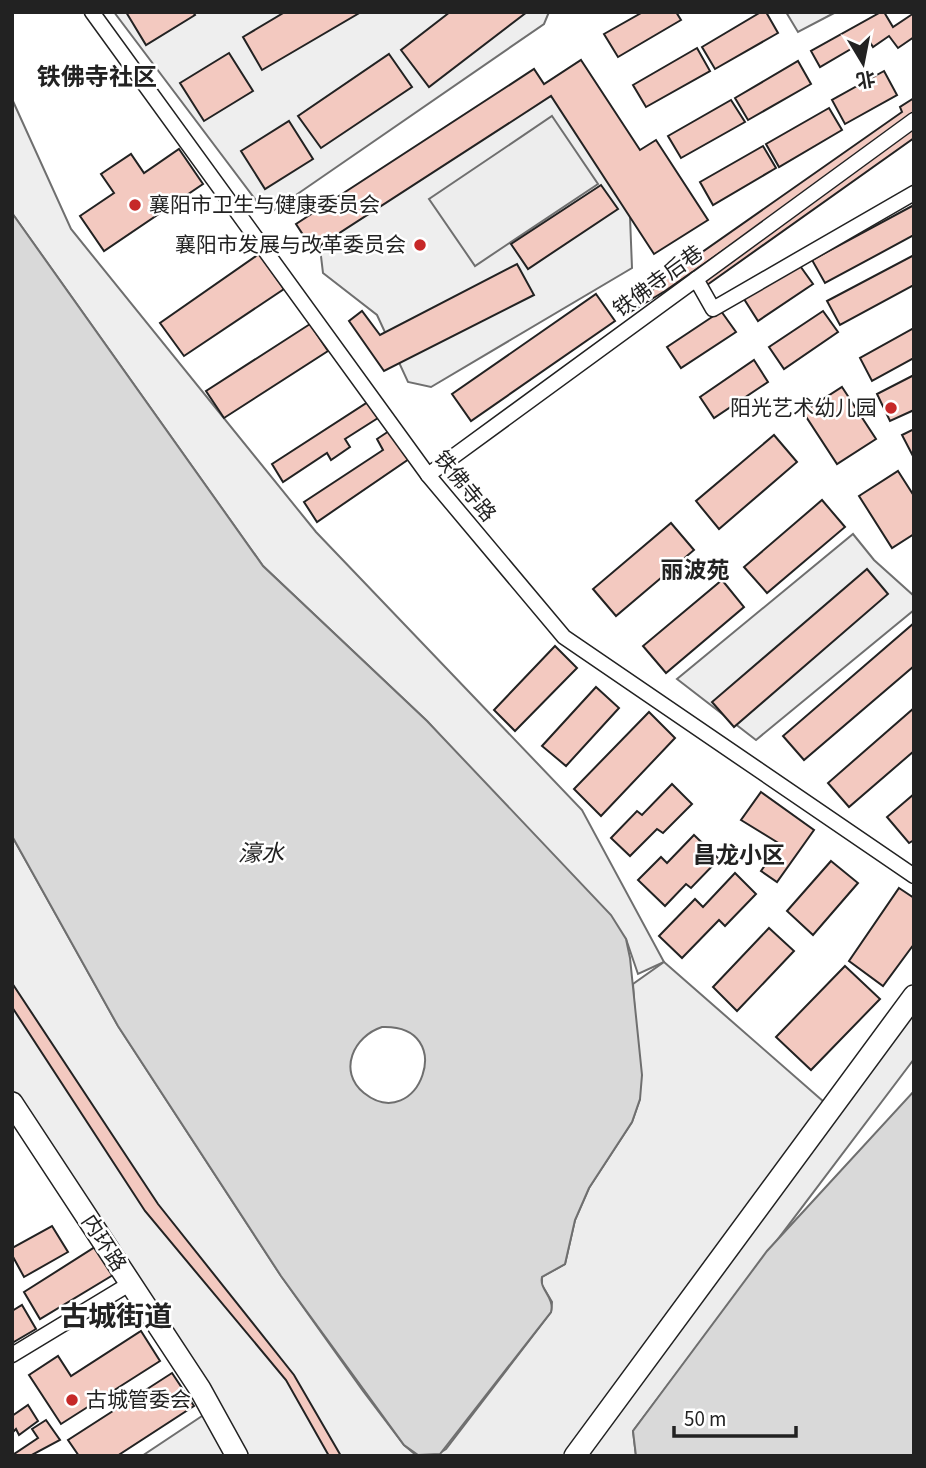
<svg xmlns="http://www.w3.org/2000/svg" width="926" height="1468" font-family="'Source Sans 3','Noto Sans SC',sans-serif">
	<rect width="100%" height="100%" fill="#fff"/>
	<g fill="#eee" stroke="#6f6f6f" stroke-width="2">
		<polygon points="114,12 549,12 544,24 267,215"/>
		<polygon points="786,12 836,12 798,32"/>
		<polygon points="567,95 629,191 632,268 431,387 408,382 377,315 323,273 318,231 522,99"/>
		<polygon points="12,99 71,229 316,532 582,810 664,962 638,974 626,939 427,721 263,566 12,213"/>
		<polygon points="853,534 874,560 914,596 914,610 756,740 677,679"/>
		<polygon points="12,836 118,1026 281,1276 363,1391 404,1445 417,1456 142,1456 211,1410 12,1103"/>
	</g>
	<g fill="#ededed" stroke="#6f6f6f" stroke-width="2">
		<polygon points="552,116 598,184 475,266 429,199"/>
		<polygon points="664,962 832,1109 914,996 914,1059 633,1431 636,1456 435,1456 446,1449 551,1312 552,1302 542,1285 542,1277 565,1264 575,1220 589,1188 632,1122 640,1099 633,984"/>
	</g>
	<g fill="#d9d9d9" stroke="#6f6f6f" stroke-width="2" fill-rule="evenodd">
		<path d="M 12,213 L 263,566 L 427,721 L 611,915 L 626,939 L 630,958 L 642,1075 L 640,1099 L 632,1122 L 589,1188 L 575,1220 L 565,1264 L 542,1277 C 539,1290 555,1297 551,1312 L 440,1454 L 418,1455 L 404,1445 L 281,1276 L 118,1026 L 12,836 ZM 382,1027 C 460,1024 418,1136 364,1093 C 337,1071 354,1036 382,1027 Z"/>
		<polygon points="914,1091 914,1456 636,1456 633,1431 767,1251"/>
	</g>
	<g fill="#f3c9c0" stroke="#222" stroke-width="2">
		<polygon points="126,12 193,12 195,15 146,45"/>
		<polygon points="285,12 361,12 262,70 243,37"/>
		<polygon points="450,12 527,12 429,87 401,50"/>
		<polygon points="643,12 676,12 681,20 618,57 604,34"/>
		<polygon points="761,12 766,12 778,33 715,69 702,47"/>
		<polygon points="881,12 884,12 893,27 914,13 914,37 898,48 889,36 873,47 868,39 820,67 811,51"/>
		<polygon points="697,48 710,71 646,107 633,85"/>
		<polygon points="229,53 253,91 204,121 180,83"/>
		<polygon points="389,54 412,87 321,148 298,116"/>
		<polygon points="581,60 640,150 656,140 708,220 654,254 551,96 313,250 296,224 534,69 544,84"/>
		<polygon points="798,61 811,84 748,120 735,98"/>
		<polygon points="884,71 897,95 845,124 832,100"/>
		<polygon points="914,98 914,112 757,227 665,291 622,317 668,276 902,112 900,107"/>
		<polygon points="731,100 745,122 681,158 668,136"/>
		<polygon points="829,108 842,130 779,167 766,144"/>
		<polygon points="289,121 313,159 265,189 241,151"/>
		<polygon points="914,125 914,138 707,285 704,278"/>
		<polygon points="763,146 776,168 713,205 700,182"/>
		<polygon points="179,149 203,184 104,251 80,216 114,193 101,174 131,154 144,173"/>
		<polygon points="601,185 618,209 528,269 511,244"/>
		<polygon points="914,205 914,235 825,283 812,260"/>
		<polygon points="259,254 284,289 184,356 160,323"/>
		<polygon points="914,255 914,285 840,325 827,301"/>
		<polygon points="798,263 813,284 758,321 744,299"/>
		<polygon points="517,264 534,295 384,371 349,321 362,311 380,335"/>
		<polygon points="596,294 615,321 471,421 452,394"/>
		<polygon points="721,311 736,332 681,368 667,347"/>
		<polygon points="823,311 838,332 784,369 769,347"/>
		<polygon points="310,324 328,351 224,418 206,391"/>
		<polygon points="914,328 914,358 872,381 860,358"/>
		<polygon points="754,360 768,382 714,418 700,397"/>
		<polygon points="914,375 914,410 890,421 877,394"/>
		<polygon points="842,387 876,439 837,464 803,412"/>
		<polygon points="368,402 378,418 345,439 350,447 331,460 327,453 283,482 272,464"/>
		<polygon points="914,429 914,458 902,435"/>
		<polygon points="389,431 409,459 317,522 304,502 383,450 377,439"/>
		<polygon points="774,435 797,462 719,529 696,501"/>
		<polygon points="898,471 914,496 914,534 892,548 859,496"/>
		<polygon points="822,500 845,527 767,593 744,567"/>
		<polygon points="671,523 694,550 616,616 593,589"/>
		<polygon points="867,569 888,594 734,727 712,702"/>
		<polygon points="722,580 744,607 666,673 643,646"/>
		<polygon points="914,623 914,666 804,760 783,736"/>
		<polygon points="555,646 577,668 515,731 494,710"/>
		<polygon points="596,687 619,708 566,766 542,746"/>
		<polygon points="914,708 914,751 849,807 828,783"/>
		<polygon points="649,712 675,738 601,816 574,789"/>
		<polygon points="672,784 692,804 663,833 657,829 630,856 611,838 637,811 642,815"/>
		<polygon points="761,792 814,830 777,882 761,871 780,844 741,820"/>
		<polygon points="914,794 914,840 909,843 887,817"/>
		<polygon points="694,835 719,859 691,888 686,884 665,906 638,880 661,857 667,863"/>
		<polygon points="831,861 858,883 813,935 787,911"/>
		<polygon points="735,873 756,894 725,926 719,920 682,958 659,936 695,899 703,907"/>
		<polygon points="899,888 914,898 914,944 883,986 849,961"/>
		<polygon points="769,928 794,951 737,1011 713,987"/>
		<polygon points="845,966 880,999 811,1070 776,1037"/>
		<polygon points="12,983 158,1204 294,1375 341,1456 329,1456 286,1380 145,1211 12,1007"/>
		<polygon points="52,1226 68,1252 24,1277 12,1255 12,1248"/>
		<polygon points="95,1247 113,1275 40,1319 24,1292"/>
		<polygon points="22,1305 36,1329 12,1343 12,1311"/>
		<polygon points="141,1331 160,1361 61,1424 29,1375 58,1356 71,1376"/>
		<polygon points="172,1373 194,1406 117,1456 79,1456 68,1440"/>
		<polygon points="28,1405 38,1421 19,1435 16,1429 12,1433 12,1416"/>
		<polygon points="46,1420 60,1440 30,1456 12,1456 12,1451 14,1454 38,1438 32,1429"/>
	</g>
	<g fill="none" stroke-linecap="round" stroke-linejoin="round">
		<defs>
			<g id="street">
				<polyline points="92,12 428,475 564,637 914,876"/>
				<polyline points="696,279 713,309 914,193"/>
				<polyline points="428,475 914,120"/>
				<polyline points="12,1355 131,1283"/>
			</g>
			<g id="secondary">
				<polyline points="12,1103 200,1389 237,1456"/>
				<polyline points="575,1456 914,996"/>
			</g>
		</defs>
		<use href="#street" stroke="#222" stroke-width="17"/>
		<use href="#secondary" stroke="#222" stroke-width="24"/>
		<use href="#street" stroke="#fff" stroke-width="14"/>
		<use href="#secondary" stroke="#fff" stroke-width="21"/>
	</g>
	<g fill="#c62828" stroke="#fff" stroke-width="2.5">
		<circle cx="135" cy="205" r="7"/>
		<circle cx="420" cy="245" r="7"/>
		<circle cx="891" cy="408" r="7"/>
		<circle cx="72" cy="1400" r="7"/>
	</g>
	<g text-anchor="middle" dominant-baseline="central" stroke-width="5" stroke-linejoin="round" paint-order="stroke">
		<g font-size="21" fill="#222" stroke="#fff" text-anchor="start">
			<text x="149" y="205">襄阳市卫生与健康委员会</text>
			<text x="406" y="245" text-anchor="end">襄阳市发展与改革委员会</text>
			<text x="877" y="408" text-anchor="end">阳光艺术幼儿园</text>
			<text x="86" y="1400">古城管委会</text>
		</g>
		<g font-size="21" fill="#222" stroke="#fff">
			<text transform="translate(658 281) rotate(-36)">铁佛寺后巷</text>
			<text transform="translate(465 486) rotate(51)">铁佛寺路</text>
			<text transform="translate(104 1243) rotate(57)">内环路</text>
		</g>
		<g font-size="23" font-weight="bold" fill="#222" stroke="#fff">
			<text x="695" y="570">丽波苑</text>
			<text x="739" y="855">昌龙小区</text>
		</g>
		<g font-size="23" font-style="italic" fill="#222" stroke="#fff">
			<text x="261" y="853">濠水</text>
		</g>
		<g font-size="24" font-weight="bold" fill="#222" stroke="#fff">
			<text x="97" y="77">铁佛寺社区</text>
		</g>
		<g font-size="28" font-weight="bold" fill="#222" stroke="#fff">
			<text x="116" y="1317">古城街道</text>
		</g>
	</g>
	<rect width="926" height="1468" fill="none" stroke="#222222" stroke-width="28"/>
	<g transform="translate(863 63) rotate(170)" stroke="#ffffff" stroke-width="5" paint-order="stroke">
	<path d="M0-5L12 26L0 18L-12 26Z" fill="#222222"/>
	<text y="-10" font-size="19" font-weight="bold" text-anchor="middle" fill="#222222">北</text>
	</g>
	<path d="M674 1426v10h122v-10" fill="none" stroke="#222222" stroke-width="3.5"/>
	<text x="684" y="1426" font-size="21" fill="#222222" stroke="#ffffff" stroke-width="5" paint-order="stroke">50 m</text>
</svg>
